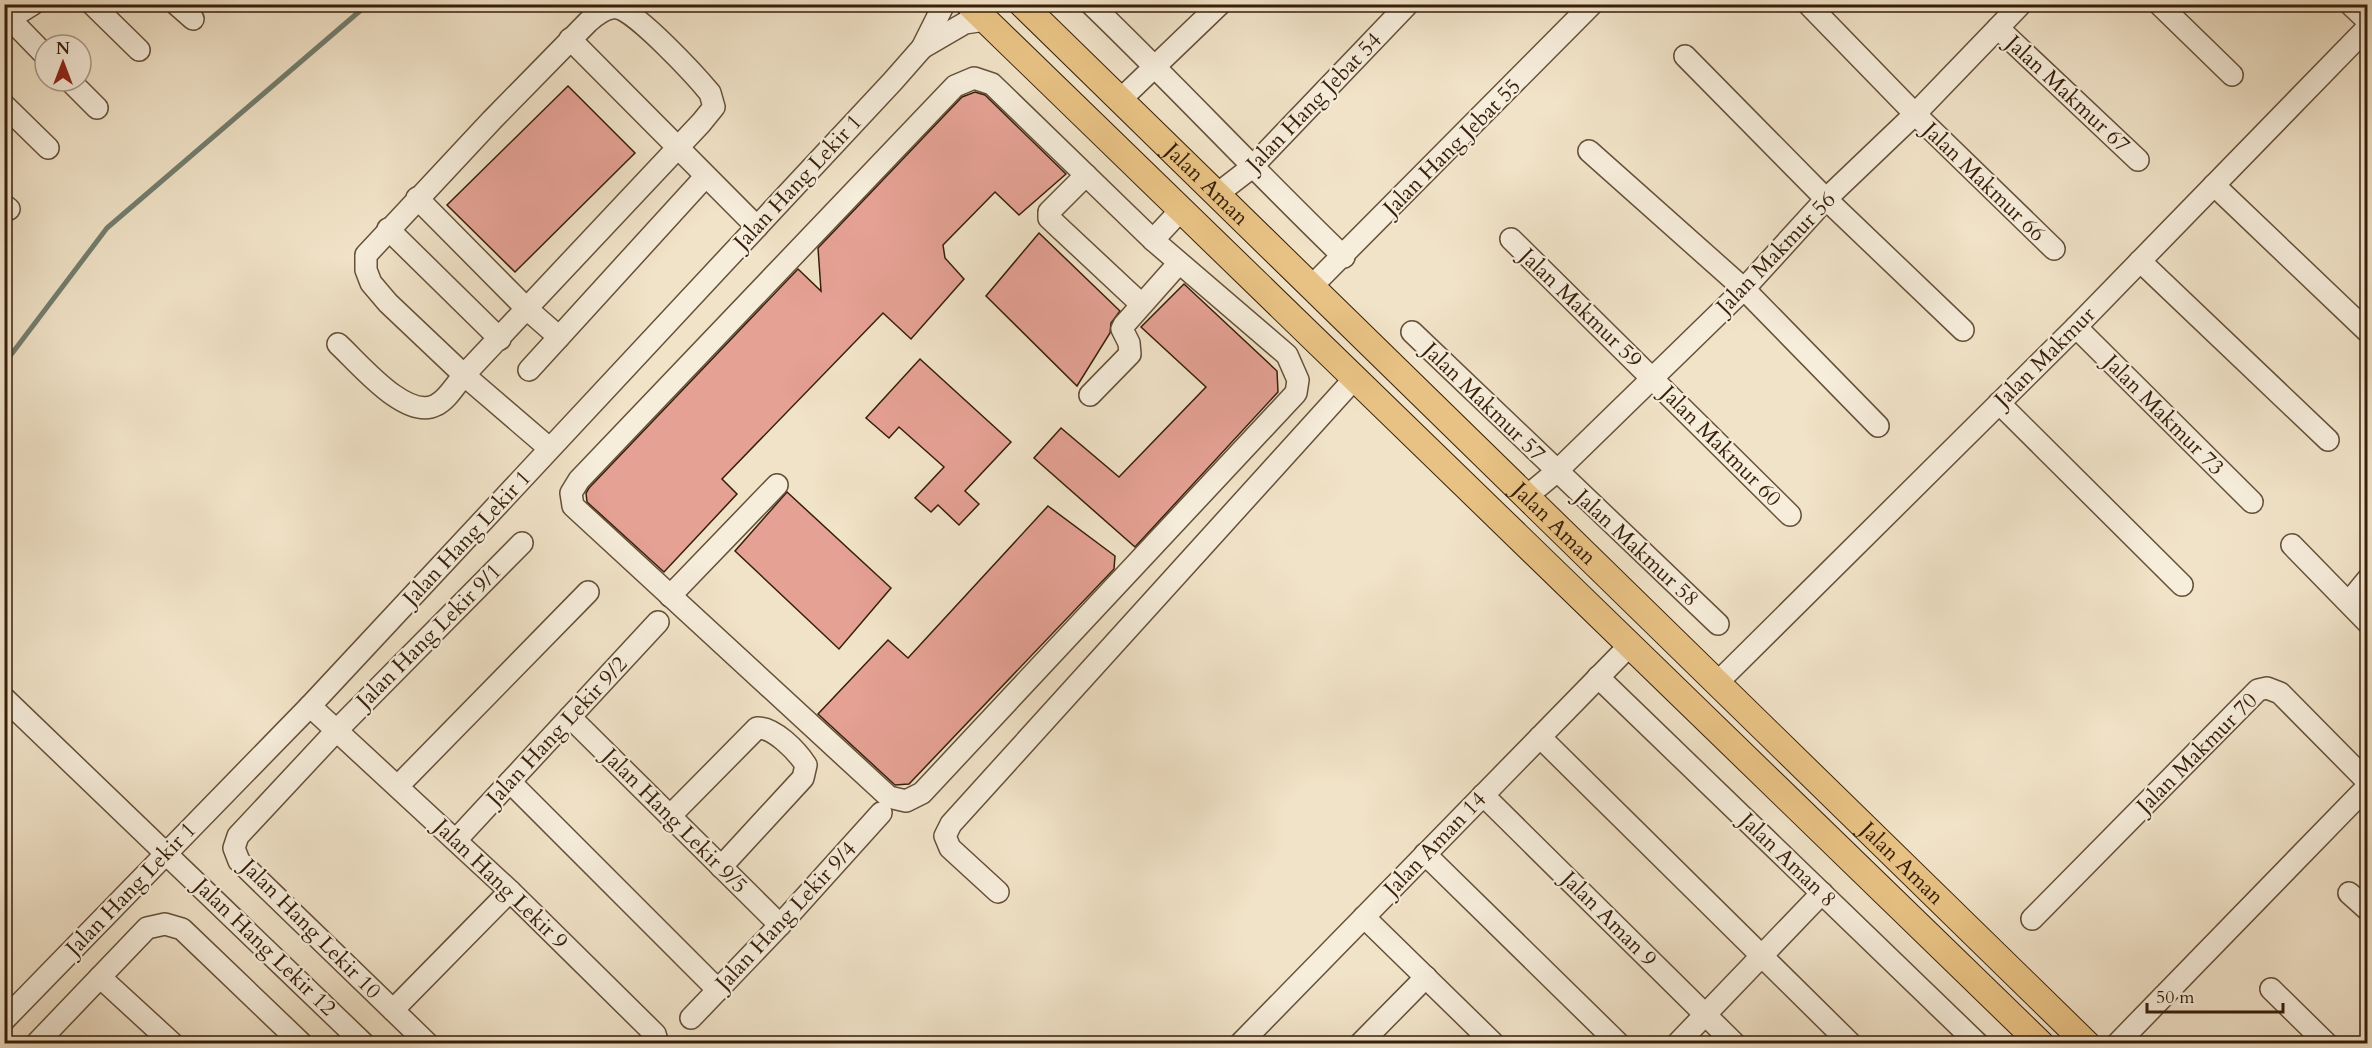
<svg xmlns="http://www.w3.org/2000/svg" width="2372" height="1048" font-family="Cardo,serif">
	<rect width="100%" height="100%" fill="#f1e3c8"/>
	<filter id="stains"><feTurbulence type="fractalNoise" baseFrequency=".00333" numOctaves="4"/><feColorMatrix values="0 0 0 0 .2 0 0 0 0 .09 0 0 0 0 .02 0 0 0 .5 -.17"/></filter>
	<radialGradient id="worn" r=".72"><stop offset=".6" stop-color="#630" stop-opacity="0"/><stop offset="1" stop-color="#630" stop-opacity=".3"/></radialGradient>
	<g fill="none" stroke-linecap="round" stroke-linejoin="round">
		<polyline stroke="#737e6f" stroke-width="5" points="4,364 107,228 368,4"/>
	</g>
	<g fill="#e5a194" stroke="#361f0a" stroke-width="1.5">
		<polygon points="568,86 635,153 515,272 447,205"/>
		<polygon points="975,92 985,95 1066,174 1019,215 995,192 943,245 945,258 964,279 911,339 883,313 722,479 737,494 664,572 587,502 586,493 589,488 798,269 821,291 818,248 962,97"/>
		<polygon points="1039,233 1120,311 1111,323 1110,333 1077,386 986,296"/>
		<polygon points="1184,284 1277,371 1278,392 1135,547 1034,458 1061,428 1119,477 1206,387 1141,327"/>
		<polygon points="920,359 1011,442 965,491 979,504 959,525 938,505 931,512 915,498 944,467 899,427 889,438 866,418"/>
		<polygon points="787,492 891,588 839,649 735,551"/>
		<polygon points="1048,506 1115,556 1114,569 909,784 895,785 818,714 888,640 908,658"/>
	</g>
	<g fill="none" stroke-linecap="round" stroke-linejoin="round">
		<defs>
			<g id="minor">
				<polyline points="92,4 139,50"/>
				<polyline points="176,4 193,19"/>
				<path d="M 1091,4 C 1177,87 1258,174 1344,257"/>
				<polyline points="1808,4 1915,114 2054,249"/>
				<polyline points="2159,4 2232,75"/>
				<polyline points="2350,4 2368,21"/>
				<polyline points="10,19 45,55"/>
				<polyline points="4,22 33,4"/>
				<polyline points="1998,28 2138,160"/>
				<polyline points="570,39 757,227"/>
				<polyline points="922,48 965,23 985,20"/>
				<polyline points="1685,56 1826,199 1963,330"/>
				<polygon points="974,78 992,84 1153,240 1287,355 1298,380 1296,393 922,793 906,801 889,797 573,506 571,493 579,480 955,86"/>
				<polyline points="70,81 97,108"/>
				<polyline points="1119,101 1220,4"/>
				<polyline points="4,105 48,148"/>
				<polyline points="1589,151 1744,289 1878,426"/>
				<polyline points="1086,175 1049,212 1049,218 1141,304"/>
				<polyline points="2214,185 2368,332"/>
				<polyline points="1216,195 1251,168 1408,4"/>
				<polyline points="417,198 527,309 559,337"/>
				<polyline points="4,205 9,209"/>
				<polyline points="388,229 500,339"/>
				<polyline points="1511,239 1790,515"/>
				<polyline points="1153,240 1181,210"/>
				<polyline points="2140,261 2328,440"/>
				<polyline points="1311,287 1592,4"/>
				<polyline points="2076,327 2252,502"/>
				<polyline points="1412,332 1718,624"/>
				<path d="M 338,344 C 359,363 406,421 436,405 C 447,400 456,384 464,375 L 701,123 L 714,107 L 710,93 C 696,76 636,11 617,8 C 606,6 596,15 588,22 L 492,120 L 366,255 L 366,270 L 371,283 L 388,303 L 464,375 L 549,448"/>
				<polyline points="529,370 705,177"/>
				<polyline points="1090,395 1130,354 1129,343 1122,329 1124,325 1179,263"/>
				<polyline points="1999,403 2182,585"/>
				<polyline points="1526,497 1556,472 1744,289 1826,199 1915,114 2021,4"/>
				<polyline points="2292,545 2368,623"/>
				<polyline points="670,596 777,485"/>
				<polyline points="2349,602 2368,579"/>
				<polyline points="1598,677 1978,1044"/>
				<polyline points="1717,683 2076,327 2368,27"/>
				<polyline points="4,698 364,1044"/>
				<polyline points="310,706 510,891 655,1034 658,1044"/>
				<polyline points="570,717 780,925"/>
				<polyline points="1540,737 1851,1044"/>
				<polyline points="510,782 718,990"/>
				<polyline points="398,786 588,592"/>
				<polyline points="1483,795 1735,1044"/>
				<path d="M 670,816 L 757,728 C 774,727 797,751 806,765 L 803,778 L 721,867"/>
				<polyline points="456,840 658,622"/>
				<polyline points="1425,854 1619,1044"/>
				<polyline points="998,892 950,848 945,836 951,824 1355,378"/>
				<polyline points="2349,893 2368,910"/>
				<polyline points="1364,917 1494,1044"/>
				<polyline points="2032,919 2258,690 2267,688 2280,693 2368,782"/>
				<polyline points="100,977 173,1044"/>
				<polyline points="2271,989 2327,1044"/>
				<polyline points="393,1010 510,891"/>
				<polyline points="691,1018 780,925 881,813"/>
				<polyline points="4,1020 310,706 893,81 922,48 944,4"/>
				<polyline points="36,1044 147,928 165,924 182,929 302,1044"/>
				<polyline points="428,1044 239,861 234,848 238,836 337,730 522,543"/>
				<polyline points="1240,1044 1630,645"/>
				<polyline points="1360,1044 1426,977"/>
				<polyline points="1677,1044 1822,893"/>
				<polyline points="2117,1044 2368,786"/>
			</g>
			<g id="major">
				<polyline points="969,4 2041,1044"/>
				<path id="s1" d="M 1022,4 L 2087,1044"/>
			</g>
		</defs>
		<use href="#minor" stroke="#65503a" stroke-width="24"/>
		<use href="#major" stroke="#361f0a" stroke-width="28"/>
		<use href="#minor" stroke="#f6eddb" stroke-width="21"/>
		<use href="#major" stroke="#e8c284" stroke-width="26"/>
	</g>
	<g text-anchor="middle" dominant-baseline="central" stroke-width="4.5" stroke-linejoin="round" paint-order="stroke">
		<g font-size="22" fill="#361f0a" stroke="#f6eddb">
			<text transform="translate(2068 94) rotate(43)">Jalan Makmur 67</text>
			<text transform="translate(1314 102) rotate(-46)">Jalan Hang Jebat 54</text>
			<text transform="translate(1452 147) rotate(-45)">Jalan Hang Jebat 55</text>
			<text transform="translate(798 182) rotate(-47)">Jalan Hang Lekir 1</text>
			<text transform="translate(1984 182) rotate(44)">Jalan Makmur 66</text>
			<text stroke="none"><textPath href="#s1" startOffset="258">Jalan Aman</textPath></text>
			<text transform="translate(1776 253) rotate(-46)">Jalan Makmur 56</text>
			<text transform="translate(1581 308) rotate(44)">Jalan Makmur 59</text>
			<text transform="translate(2045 357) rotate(-45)">Jalan Makmur</text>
			<text transform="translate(1484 402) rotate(44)">Jalan Makmur 57</text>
			<text transform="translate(2164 415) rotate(45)">Jalan Makmur 73</text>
			<text transform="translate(1721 446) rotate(45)">Jalan Makmur 60</text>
			<text stroke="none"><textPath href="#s1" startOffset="744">Jalan Aman</textPath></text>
			<text transform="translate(467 538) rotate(-47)">Jalan Hang Lekir 1</text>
			<text transform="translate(1637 548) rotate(43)">Jalan Makmur 58</text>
			<text transform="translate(429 636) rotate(-45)">Jalan Hang Lekir 9/1</text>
			<text transform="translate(557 731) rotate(-47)">Jalan Hang Lekir 9/2</text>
			<text transform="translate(2197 753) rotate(-45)">Jalan Makmur 70</text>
			<text transform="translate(675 821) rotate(45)">Jalan Hang Lekir 9/5</text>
			<text transform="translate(1435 844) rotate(-46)">Jalan Aman 14</text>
			<text transform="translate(1788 860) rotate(44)">Jalan Aman 8</text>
			<text stroke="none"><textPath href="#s1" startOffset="1230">Jalan Aman</textPath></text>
			<text transform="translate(501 884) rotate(44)">Jalan Hang Lekir 9</text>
			<text transform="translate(131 889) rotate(-46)">Jalan Hang Lekir 1</text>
			<text transform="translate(786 916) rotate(-47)">Jalan Hang Lekir 9/4</text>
			<text transform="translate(1609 919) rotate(45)">Jalan Aman 9</text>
			<text transform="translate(311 929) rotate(45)">Jalan Hang Lekir 10</text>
			<text transform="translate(265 947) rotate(44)">Jalan Hang Lekir 12</text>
		</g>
	</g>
	<rect width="2372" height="1048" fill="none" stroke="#f1e3c8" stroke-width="24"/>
	<rect x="6" y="6" width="2360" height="1036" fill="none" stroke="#361f0a" stroke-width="3"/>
	<rect x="12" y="12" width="2348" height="1024" fill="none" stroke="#361f0a" stroke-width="1.5"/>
	<g transform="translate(63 63)"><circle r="28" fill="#f6eddb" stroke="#a99b87" stroke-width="1.5"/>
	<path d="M0-4.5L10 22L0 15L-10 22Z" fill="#8f2418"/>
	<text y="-9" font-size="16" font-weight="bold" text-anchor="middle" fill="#361f0a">N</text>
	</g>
	<path d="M2147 1003v9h136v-9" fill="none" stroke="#361f0a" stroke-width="3"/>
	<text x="2156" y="1003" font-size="18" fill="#361f0a" stroke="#f6eddb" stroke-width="4.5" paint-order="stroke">50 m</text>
	<rect width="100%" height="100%" filter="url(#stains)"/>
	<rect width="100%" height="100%" fill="url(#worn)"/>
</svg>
